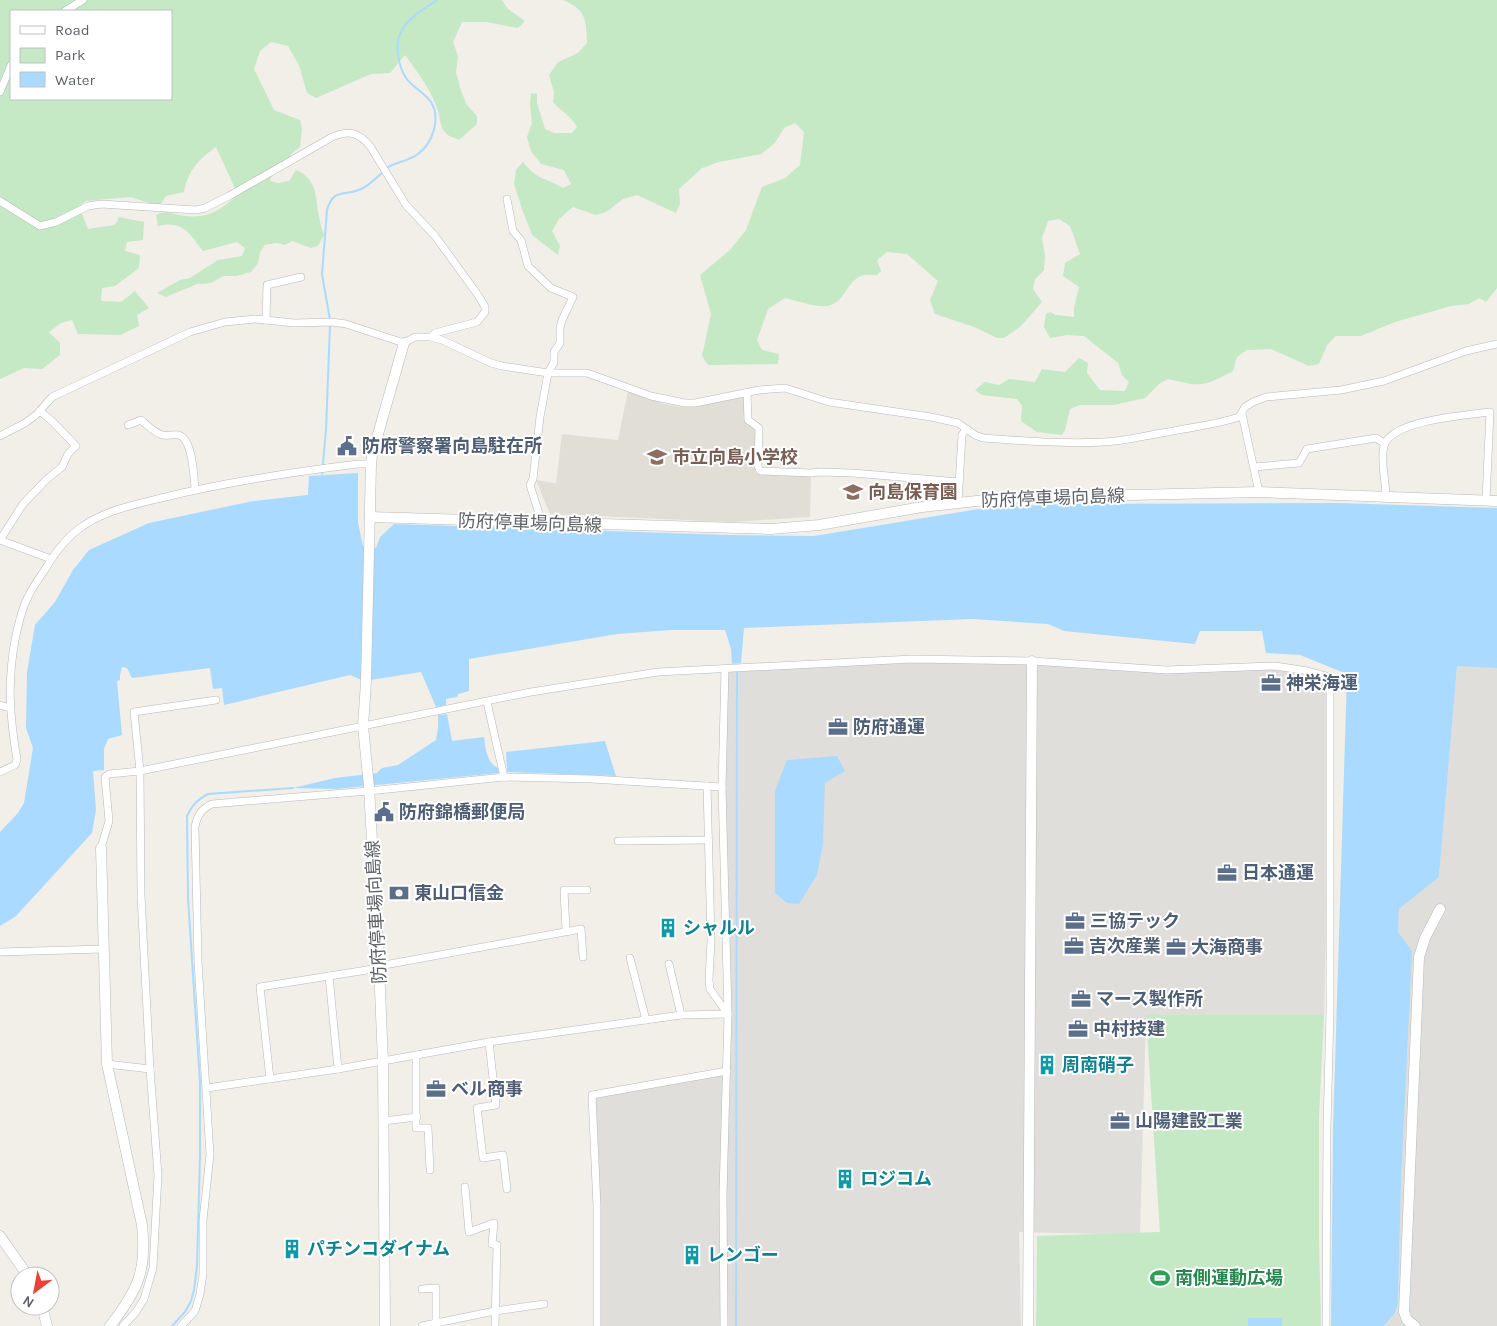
<svg xmlns="http://www.w3.org/2000/svg" width="1497" height="1326" font-family="Karla,'Noto Sans JP',sans-serif">
	<rect width="100%" height="100%" fill="#f1efe8"/>
	<g fill="#e0deda">
		<polygon points="912,659 1167,670 1275,666 1326,676 1330,776 1324,1015 1146,1015 1140,1235 1019,1232 1021,1326 599,1326 592,1095 727,1071 725,669"/>
		<polygon points="1457,665 1497,668 1497,1326 1384,1326 1395,1313 1398,1304 1401,1184 1411,951 1398,932 1399,909 1439,876"/>
	</g>
	<polygon fill="#e1ded6" points="628,391 664,404 681,407 746,397 746,424 757,430 755,473 811,476 810,517 731,522 550,514 536,480 556,483 562,434 618,440"/>
	<g fill="#c5e8c5" fill-rule="evenodd">
		<path d="M 0,0 L 502,0 L 508,9 L 525,21 L 518,28 L 486,22 L 462,22 L 453,42 L 458,56 L 456,72 L 461,91 L 467,105 L 477,116 L 477,124 L 459,140 C 456,138 450,137 448,135 C 441,130 440,121 439,114 C 433,92 418,73 405,55 L 390,73 L 371,74 L 316,98 L 307,93 L 299,65 L 288,46 L 271,42 L 260,51 L 254,69 L 274,110 L 300,120 L 302,129 L 300,147 L 291,154 L 288,164 L 273,172 L 270,181 L 278,183 L 289,181 L 296,170 C 318,179 315,197 319,216 C 320,223 322,229 324,235 L 318,246 L 311,248 L 292,241 L 285,245 L 276,243 L 265,245 L 260,252 L 258,263 L 251,272 L 236,276 L 223,276 L 211,283 L 197,284 L 166,297 L 157,293 L 180,280 L 190,278 L 218,260 L 242,256 L 245,248 L 237,242 L 203,251 C 189,233 183,220 158,226 L 156,215 C 166,210 169,213 179,215 C 206,220 218,212 238,195 L 216,147 C 199,159 188,170 184,192 L 166,196 L 159,206 L 130,197 L 86,201 L 79,206 L 88,229 L 115,225 L 119,217 L 144,222 L 143,240 L 127,242 L 125,251 L 140,255 L 139,268 L 115,286 L 102,288 L 101,301 L 121,302 L 135,291 L 149,308 L 137,315 L 139,326 L 120,335 L 78,334 L 72,320 L 61,323 L 49,332 L 60,343 L 60,355 L 42,369 L 24,368 L 0,379 ZM 11,11 L 171,11 L 171,99 L 11,99 Z"/>
		<path d="M 563,0 L 1497,0 L 1497,288 L 1486,302 L 1479,298 L 1469,304 L 1451,306 L 1395,322 L 1361,336 L 1336,336 L 1327,345 L 1319,364 L 1309,366 L 1271,349 L 1247,350 L 1237,357 L 1233,371 C 1202,387 1202,387 1168,379 L 1159,384 L 1145,398 L 1114,405 L 1080,405 L 1070,409 L 1065,430 L 1062,435 L 1037,432 L 1021,421 L 1022,406 L 1017,399 L 982,395 L 975,390 L 985,382 L 999,385 L 1009,379 L 1035,382 L 1042,369 L 1065,372 L 1079,358 L 1088,363 L 1087,373 L 1100,390 L 1125,391 L 1129,382 L 1122,375 L 1118,363 L 1084,336 L 1067,335 L 1050,338 L 1044,327 L 1046,314 L 1050,312 L 1056,315 L 1074,317 L 1074,308 L 1079,287 L 1063,276 L 1065,263 L 1080,254 L 1070,226 L 1059,219 L 1048,221 L 1042,238 L 1045,256 L 1044,270 L 1035,279 L 1033,289 L 1042,302 L 1021,326 L 1004,338 L 997,338 L 977,328 L 935,314 L 930,300 L 938,281 L 907,254 L 887,252 L 877,260 L 881,271 L 877,275 C 872,275 866,274 861,276 C 846,282 845,303 827,306 C 818,308 794,300 785,298 L 768,309 L 757,340 L 762,350 L 779,354 L 778,364 L 708,365 L 702,356 L 711,314 L 700,275 L 730,250 L 746,230 L 762,187 L 785,178 L 800,165 L 804,132 L 795,123 L 784,128 L 775,143 L 761,154 L 719,162 L 702,168 L 679,189 L 680,204 L 676,213 L 637,195 L 623,199 L 606,212 L 596,215 L 573,207 L 559,219 L 552,231 L 560,246 L 558,255 L 532,235 L 522,209 L 514,184 L 516,170 L 523,162 C 537,180 544,177 563,188 L 571,184 L 564,170 L 541,164 L 531,151 L 527,137 L 532,123 L 530,105 L 531,93 L 537,94 L 537,103 L 545,129 L 554,133 L 572,133 L 577,127 C 571,116 561,111 553,102 L 554,92 L 549,75 L 558,62 L 578,53 L 587,43 C 586,20 587,10 563,0 Z"/>
		<polygon points="1146,1015 1324,1015 1319,1117 1319,1240 1321,1326 1036,1326 1037,1236 1160,1232"/>
	</g>
	<g fill="#aadaff">
		<polygon points="358,473 358,523 363,546 376,548 380,537 394,524 730,535 814,536 985,508 1061,504 1338,503 1497,508 1497,668 1457,666 1439,877 1399,909 1398,932 1412,951 1401,1184 1398,1304 1395,1313 1384,1326 1331,1326 1333,1130 1347,674 1300,655 1266,653 1262,631 1200,631 1195,644 1064,631 1048,624 972,619 744,628 741,663 732,664 731,649 725,630 671,630 617,634 469,659 469,691 458,694 457,697 446,699 446,705 436,707 421,672 364,681 350,675 224,705 222,688 213,689 210,668 132,678 127,668 122,667 120,675 120,680 117,681 122,735 108,739 104,749 104,770 93,771 96,810 92,833 16,916 0,926 0,832 18,813 24,803 33,748 26,728 27,672 35,625 55,602 73,570 89,550 149,523 253,501 308,495 309,476"/>
		<path d="M 447,714 L 452,741 L 484,737 C 486,749 486,762 498,768 L 499,773 L 336,789 L 293,788 L 335,778 L 377,773 L 382,768 L 398,765 L 436,740 L 438,728 L 438,715 Z"/>
		<polygon points="605,741 616,776 507,772 506,752"/>
		<polygon points="837,756 845,771 825,783 823,844 817,875 799,904 787,903 775,893 775,791 787,760"/>
		<rect x="1248" y="1318" width="34" height="8"/>
	</g>
	<g fill="none" stroke-linecap="round" stroke-linejoin="round">
		<g stroke="#aadaff" stroke-width="2">
			<path d="M 386,169 L 390,166 C 399,162 410,160 418,154 C 433,143 441,118 431,102 C 424,92 412,87 406,78 C 398,66 394,42 402,30 C 409,17 426,8 437,0"/>
			<path d="M 330,320 L 322,274 L 327,210 C 334,187 344,197 361,189 C 369,186 376,178 383,172"/>
			<polyline points="322,474 326,430 330,325"/>
			<path d="M 172,1326 L 185,1312 L 191,1301 L 194,1290 L 197,1266 L 200,1156 L 200,1082 L 188,898 L 187,816 C 192,805 197,800 208,794 L 293,788"/>
			<polyline points="736,1326 737,671"/>
		</g>
		<defs>
			<g id="street">
				<polyline points="65,11 83,0"/>
				<polyline points="0,92 11,65"/>
				<polyline points="507,199 513,231 521,240 528,266 551,288 573,297 562,320 560,328 560,343 554,352 554,362 548,373 540,417 533,479 530,485 542,523"/>
				<path d="M 0,201 L 40,226 L 56,222 L 88,206 L 101,204 L 196,210 L 205,208 L 229,196 L 332,137 C 349,130 358,132 370,146 L 406,205 L 435,236 L 478,295 L 485,307 L 485,312 L 477,322 L 435,333 L 431,337"/>
				<polyline points="266,320 267,285 301,277"/>
				<polyline points="747,393 748,420 759,428 758,466 760,471 811,473 820,472 853,473 959,482"/>
				<polyline points="1242,414 1259,492"/>
				<path d="M 128,425 L 141,420 C 147,425 156,434 163,435 C 168,436 174,434 179,435 C 193,440 194,477 195,490"/>
				<path d="M 0,436 L 25,423 L 36,415 L 52,397 L 190,332 L 225,322 L 256,319 L 294,323 L 332,322 L 346,324 L 404,343 L 415,337 L 431,337 L 442,340 L 491,363 L 502,366 L 548,373 L 587,373 L 651,396 L 685,403 L 695,403 L 759,390 L 785,388 L 829,402 L 931,417 L 958,423 L 975,435 L 983,438 C 1023,441 1064,444 1104,442 C 1126,441 1147,435 1168,432 C 1192,427 1215,425 1239,417 L 1245,407 L 1253,402 L 1266,397 L 1341,390 L 1384,381 L 1466,351 L 1497,344"/>
				<polyline points="1254,467 1299,463 1307,449 1376,438 1384,443"/>
				<path d="M 1386,496 C 1386,482 1380,460 1384,446 C 1391,420 1467,415 1490,412 L 1486,500"/>
				<polyline points="958,502 962,435 966,429"/>
				<polyline points="0,540 23,504 47,479 62,467 68,454 76,446 53,422 40,411"/>
				<polyline points="0,540 51,559"/>
				<polyline points="487,702 504,777"/>
				<polyline points="0,705 10,708"/>
				<path d="M 0,772 L 15,765 L 17,760 C 10,717 7,684 15,640 C 18,626 21,610 28,597 C 32,588 38,580 44,571 C 54,554 66,537 83,526 C 104,511 136,504 161,498 C 226,482 292,472 358,464 L 371,464"/>
				<polyline points="707,786 711,940 709,980 710,989 727,1013"/>
				<polyline points="618,841 708,840"/>
				<polyline points="101,848 109,821 105,777 109,774 140,771 531,692 658,672 912,659 1032,661 1167,670 1275,666 1308,671 1326,676 1330,687 1330,1011 1327,1127 1326,1326"/>
				<polyline points="566,930 564,890 587,890"/>
				<polyline points="0,952 104,949"/>
				<polyline points="630,958 646,1020"/>
				<polyline points="669,964 681,1015"/>
				<polyline points="329,976 338,1069"/>
				<polyline points="489,1042 496,1105 477,1108 483,1158 503,1155 507,1189"/>
				<polyline points="416,1056 416,1128 428,1128 430,1170"/>
				<polyline points="107,1064 150,1069"/>
				<polyline points="270,1079 260,987 367,970 379,966 581,929 583,957"/>
				<polyline points="207,1088 338,1069 489,1042 681,1015 728,1014"/>
				<polyline points="383,1121 417,1117"/>
				<polyline points="465,1187 469,1232 494,1223 492,1244 497,1245 495,1326"/>
				<polyline points="422,1289 436,1288 436,1326"/>
				<polyline points="123,1326 136,1312 144,1299 153,1268 158,1175 150,1069 141,896 140,771 134,712 216,700"/>
				<path d="M 181,1326 L 195,1311 L 200,1294 L 203,1274 L 203,1220 L 210,1155 L 198,962 L 195,827 C 197,816 201,809 212,804 L 369,791 L 504,777 L 592,779 L 722,787"/>
				<polyline points="422,1326 495,1311 544,1304"/>
				<polyline points="597,1326 597,1207 592,1095 727,1071"/>
				<polyline points="724,1326 723,1194 728,1014 722,787 725,669"/>
			</g>
			<g id="secondary">
				<polyline points="370,517 771,529 819,525 922,507 1004,498 1259,492 1497,501"/>
				<path d="M 101,848 L 107,1064 L 142,1225 C 147,1271 138,1290 110,1326"/>
				<polyline points="0,1236 28,1276"/>
				<polyline points="42,1306 47,1326"/>
				<polyline points="385,1326 383,1062 379,966 369,787 363,726 366,682 371,464 372,455 404,343"/>
				<polyline points="1028,1326 1032,661"/>
				<polyline points="1415,1326 1407,1320 1404,1312 1419,957 1425,938 1440,909"/>
			</g>
		</defs>
		<use href="#street" stroke="#b5b8bc" stroke-width="8"/>
		<use href="#secondary" stroke="#b6babf" stroke-width="11"/>
		<use href="#street" stroke="#fff" stroke-width="7"/>
		<use href="#secondary" stroke="#fff" stroke-width="10"/>
	</g>
	<defs>
		<symbol id="civic-bare" viewBox="-9 -9 18 18"><path d="M-.6-6.5H3V-4.5H.6V-3L4-1V1h2V6H-6V1h2V-1L-.6-3ZM-1.2 2.5V6h2.4V2.5Z" fill="#5c6f8a" stroke="#fff" stroke-width="2.5" paint-order="stroke"/></symbol>
		<symbol id="school-bare" viewBox="-9 -9 18 18"><path d="M0-5L7-2L0 1L-7-2ZM-4 1L0 2.5L4 1V4Q0 6-4 4Z" fill="#8d6e63" stroke="#fff" stroke-width="2.5" paint-order="stroke"/></symbol>
		<symbol id="office-bare" viewBox="-9 -9 18 18"><path d="M-6-3h4V-5.5h4V-3h4V5H-6ZM-1-4.5V-3h2v-1.5ZM-6 0V1H6V0Z" fill="#5c6f8a" stroke="#fff" stroke-width="2.5" paint-order="stroke"/></symbol>
		<symbol id="bank-bare" viewBox="-9 -9 18 18"><path d="M-6-4H6V4H-6ZM0-2.3a2.3 2.3 0 1 0 0 4.6a2.3 2.3 0 1 0 0-4.6Z" fill="#5c6f8a" stroke="#fff" stroke-width="2.5" paint-order="stroke"/></symbol>
		<symbol id="building-bare" viewBox="-9 -9 18 18"><path d="M-4-6H4V6H1V3H-1V6H-4ZM-2.5-4.3h1.7v1.8h-1.7ZM.8-4.3h1.7v1.8H.8ZM-2.5-1h1.7V.8h-1.7ZM.8-1h1.7V.8H.8Z" fill="#0f9aa8" stroke="#fff" stroke-width="2.5" paint-order="stroke"/></symbol>
		<symbol id="stadium-bare" viewBox="-9 -9 18 18"><path d="M0-5a6.5 5 0 1 0 0 10a6.5 5 0 1 0 0-10ZM-3.5-1.8h7v3.6h-7Z" fill="#2e9e5b" stroke="#fff" stroke-width="2.5" paint-order="stroke"/></symbol>
	</defs>
	<g fill-rule="evenodd">
		<use href="#civic-bare" x="333" y="432" width="28" height="28"/>
		<use href="#school-bare" x="643" y="443" width="28" height="28"/>
		<use href="#school-bare" x="839" y="478" width="28" height="28"/>
		<use href="#office-bare" x="1257" y="669" width="28" height="28"/>
		<use href="#office-bare" x="824" y="713" width="28" height="28"/>
		<use href="#civic-bare" x="370" y="798" width="28" height="28"/>
		<use href="#office-bare" x="1213" y="859" width="28" height="28"/>
		<use href="#bank-bare" x="385" y="879" width="28" height="28"/>
		<use href="#office-bare" x="1061" y="907" width="28" height="28"/>
		<use href="#building-bare" x="654" y="914" width="28" height="28"/>
		<use href="#office-bare" x="1060" y="932" width="28" height="28"/>
		<use href="#office-bare" x="1162" y="933" width="28" height="28"/>
		<use href="#office-bare" x="1067" y="985" width="28" height="28"/>
		<use href="#office-bare" x="1064" y="1015" width="28" height="28"/>
		<use href="#building-bare" x="1033" y="1051" width="28" height="28"/>
		<use href="#office-bare" x="422" y="1075" width="28" height="28"/>
		<use href="#office-bare" x="1106" y="1107" width="28" height="28"/>
		<use href="#building-bare" x="831" y="1165" width="28" height="28"/>
		<use href="#building-bare" x="278" y="1235" width="28" height="28"/>
		<use href="#building-bare" x="678" y="1241" width="28" height="28"/>
		<use href="#stadium-bare" x="1146" y="1264" width="28" height="28"/>
	</g>
	<g text-anchor="middle" dominant-baseline="central" stroke-width="4" stroke-linejoin="round" paint-order="stroke">
		<g font-size="18" font-weight="bold" fill="#4e5e75" stroke="#fff" text-anchor="start">
			<text x="362" y="446">防府警察署向島駐在所</text>
			<text x="1286" y="683">神栄海運</text>
			<text x="853" y="727">防府通運</text>
			<text x="399" y="812">防府錦橋郵便局</text>
			<text x="1242" y="873">日本通運</text>
			<text x="414" y="893">東山口信金</text>
			<text x="1090" y="921">三協テック</text>
			<text x="1089" y="946">吉次産業</text>
			<text x="1191" y="947">大海商事</text>
			<text x="1096" y="999">マース製作所</text>
			<text x="1093" y="1029">中村技建</text>
			<text x="451" y="1089">ベル商事</text>
			<text x="1135" y="1121">山陽建設工業</text>
		</g>
		<g font-size="18" font-weight="bold" fill="#785e54" stroke="#fff" text-anchor="start">
			<text x="672" y="457">市立向島小学校</text>
			<text x="868" y="492">向島保育園</text>
		</g>
		<g font-size="18" fill="#5f6368" stroke="#fff">
			<text transform="translate(1053 498) rotate(-2)">防府停車場向島線</text>
			<text transform="translate(530 523) rotate(2)">防府停車場向島線</text>
			<text transform="translate(376 912) rotate(-93)">防府停車場向島線</text>
		</g>
		<g font-size="18" font-weight="bold" fill="#0d838f" stroke="#fff" text-anchor="start">
			<text x="683" y="928">シャルル</text>
			<text x="1062" y="1065">周南硝子</text>
			<text x="860" y="1179">ロジコム</text>
			<text x="307" y="1249">パチンコダイナム</text>
			<text x="707" y="1255">レンゴー</text>
		</g>
		<g font-size="18" font-weight="bold" fill="#27864d" stroke="#fff" text-anchor="start">
			<text x="1175" y="1278">南側運動広場</text>
		</g>
	</g>
	<rect x="10" y="10" width="162" height="90" fill="#ffffff" stroke="#bfc1c3"/>
	<rect x="20" y="26" width="25" height="8" fill="#ffffff" stroke="#bfc1c3"/>
	<text x="55" y="35" font-size="15" fill="#5f6368">Road</text>
	<rect x="20" y="48" width="25" height="15" fill="#c5e8c5" stroke="#bfc1c3"/>
	<text x="55" y="60" font-size="15" fill="#5f6368">Park</text>
	<rect x="20" y="72" width="25" height="15" fill="#aadaff" stroke="#bfc1c3"/>
	<text x="55" y="85" font-size="15" fill="#5f6368">Water</text>
	<g transform="translate(35 1291) rotate(212)"><circle r="24" fill="#ffffff" stroke="#bfc1c3"/>
	<path d="M0-4L9 19L0 12L-9 19Z" fill="#ea4335"/>
	<text y="-8" font-size="14" font-weight="bold" text-anchor="middle" fill="#5f6368">N</text>
	</g>
</svg>
